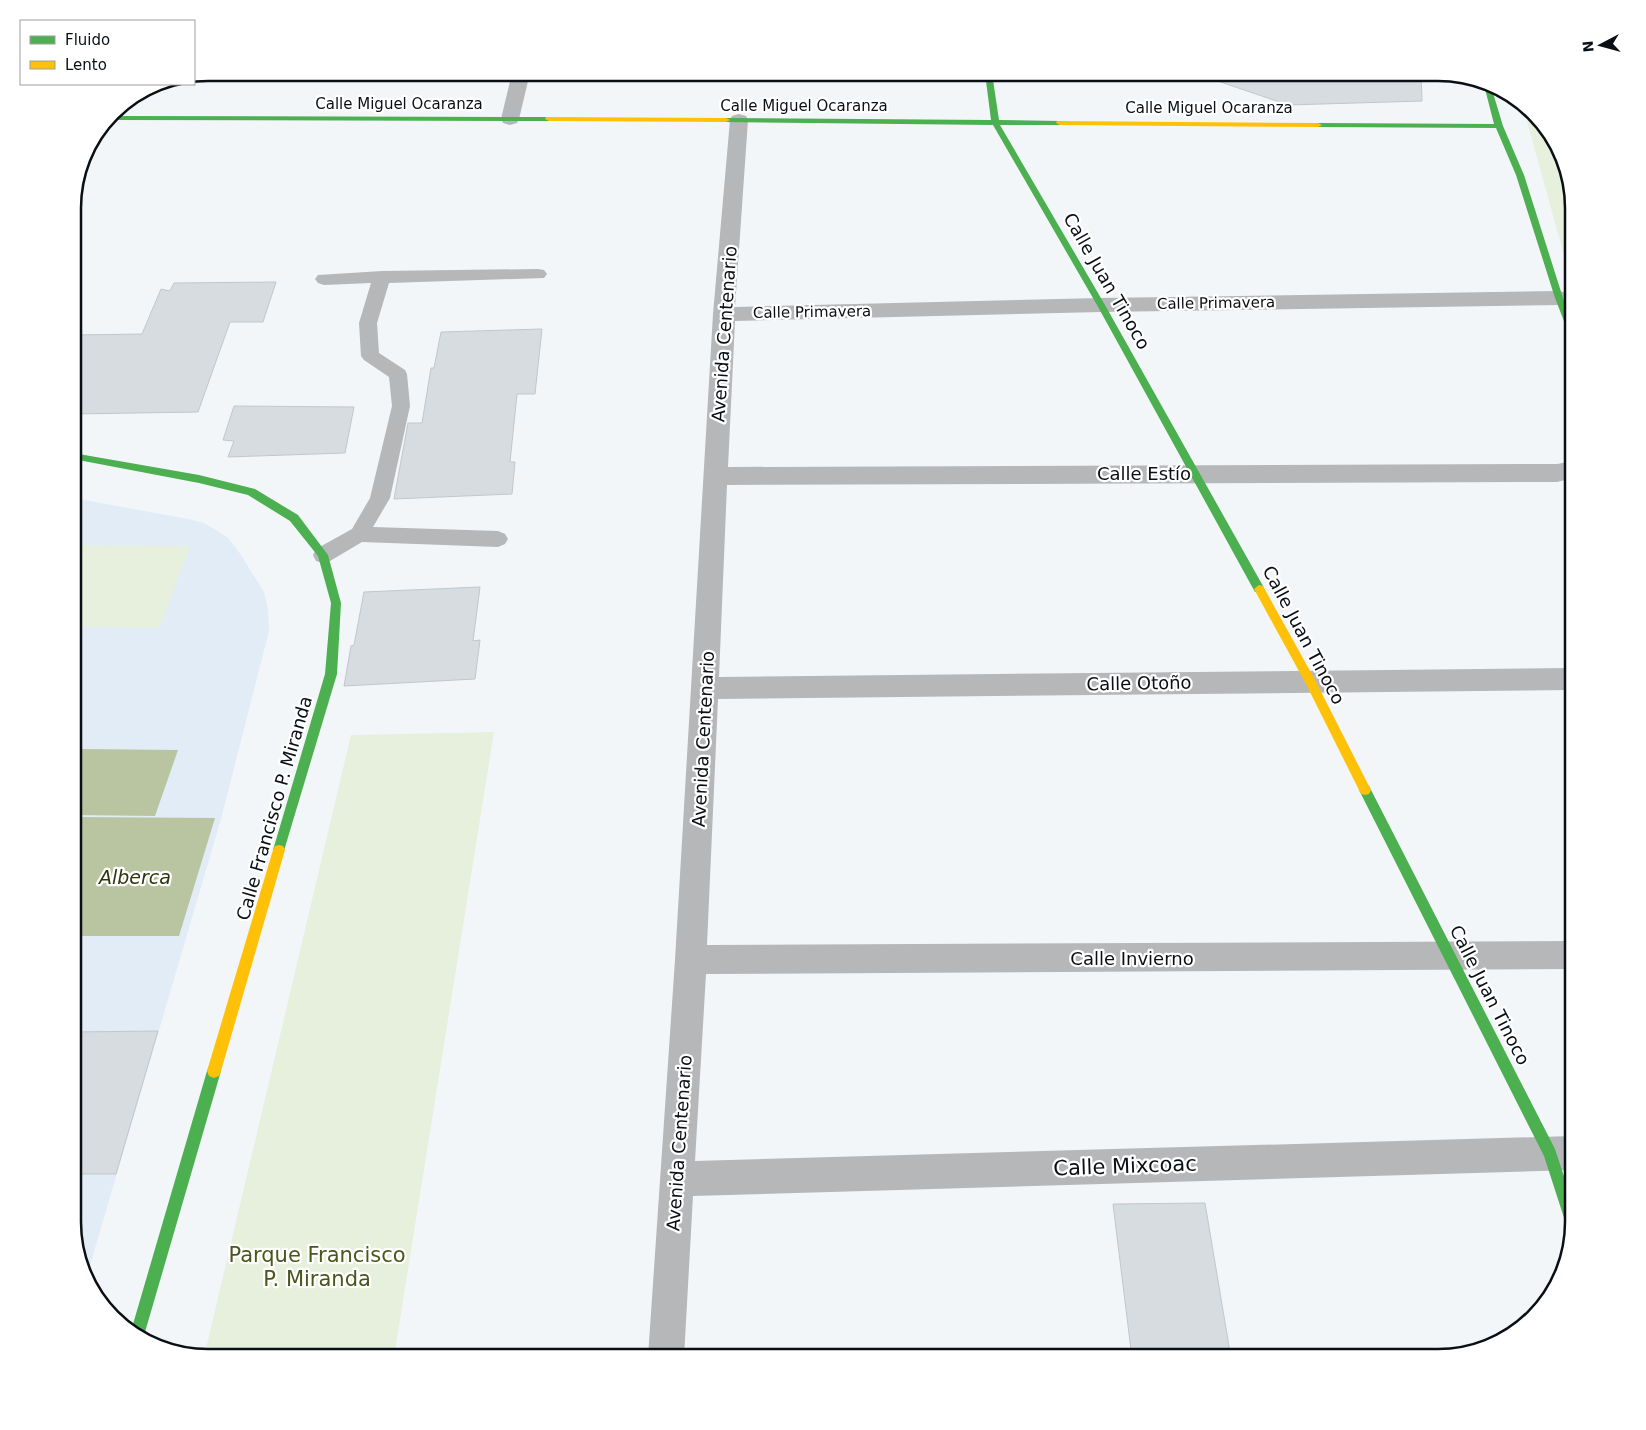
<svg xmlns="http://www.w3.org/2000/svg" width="1646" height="1430" font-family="'DejaVu Sans',sans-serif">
	<rect width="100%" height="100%" fill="#f2f6f9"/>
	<polygon fill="#e1ecf6" points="73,498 188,519 204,523 216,530 228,538 241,555 264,592 268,609 269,631 221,819 86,1279 73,1231"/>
	<g fill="#e7efdd">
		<polygon points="1522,103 1528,106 1563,156 1573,208 1573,288"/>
		<polygon points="73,545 190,546 159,628 73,627"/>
		<polygon points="494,732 394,1357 204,1357 351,735"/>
	</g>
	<g fill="#b9c5a0">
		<polygon points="81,749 178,750 155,816 73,815 73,769"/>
		<polygon points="73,817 215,818 179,936 73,936"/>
	</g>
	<g fill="#d6dce0" stroke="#c2c7cb">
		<polygon points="1210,72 1421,72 1422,101 1288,105 1209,78"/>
		<polygon points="276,282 263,322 230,322 198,412 73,414 73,335 142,334 161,289 170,291 174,283"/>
		<polygon points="542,329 535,394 517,394 510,462 515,462 512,494 394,499 408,423 422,423 431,368 434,368 441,332"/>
		<polygon points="234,406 354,407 345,453 228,457 234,441 223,440"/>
		<polygon points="480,587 473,641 480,640 475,679 344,686 351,646 354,645 364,592"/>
		<polygon points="158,1031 116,1174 73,1174 73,1032"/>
		<polygon points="1205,1203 1231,1358 1132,1358 1113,1204"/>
	</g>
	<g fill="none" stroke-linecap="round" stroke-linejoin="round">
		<polygon fill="#b5b7b9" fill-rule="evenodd" points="538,269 544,270 547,274 544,278 389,283 377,323 379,353 405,370 407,374 410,406 390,498 373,527 498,531 505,534 508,539 505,544 498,547 362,542 330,561 323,563 316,561 313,555 316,549 352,529 370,498 392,406 389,377 364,360 361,356 359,323 371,283 324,285 318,283 315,279 318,275 382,271"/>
		<g fill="#b5b7b9" fill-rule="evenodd">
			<polygon points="512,73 530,73 519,119 517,123 510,125 503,123 501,119"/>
			<polygon points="739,114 746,116 748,120 735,307 1101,298 1559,291 1567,293 1570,298 1567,303 1559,305 1101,312 735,321 728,467 1557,464 1573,461 1573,478 1557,482 727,485 719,677 1573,668 1573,690 718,699 707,945 1573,941 1573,969 706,974 695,1161 1573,1136 1573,1170 693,1196 684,1357 648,1357 675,960 713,314 730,120 732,116"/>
		</g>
		<g fill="#4caf50" fill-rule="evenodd">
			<polygon points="985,73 992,73 999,120 1060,121 1064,123 1060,125 1000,125 1105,305 1263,586 1264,589 1263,592 1255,592 1097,305 993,125 726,122 722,120 726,118 991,120"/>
			<polygon points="1483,81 1490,83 1503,126 1524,175 1563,298 1573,324 1573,337 1569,334 1555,298 1516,175 1496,128 1318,127 1314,125 1318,123 1494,124"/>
			<polygon points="111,116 549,117 553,119 549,121 108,120"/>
			<polygon points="73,453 199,475 255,489 298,515 328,555 341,603 337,674 283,854 279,855 275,854 273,850 325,674 331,603 318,556 290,521 248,495 199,483 73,459"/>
			<polygon points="1365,785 1369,786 1555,1149 1573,1204 1572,1231 1568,1229 1566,1224 1544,1156 1359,790 1361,786"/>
			<polygon points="214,1064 219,1066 221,1071 143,1339 131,1331 207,1071 209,1066"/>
		</g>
		<g fill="#ffc107" fill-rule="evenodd">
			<polygon points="546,117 726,118 730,120 726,122 549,121 545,119"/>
			<polygon points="1057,121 1318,123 1322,125 1318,127 1060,125 1056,123"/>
			<polygon points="1259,585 1263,586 1314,678 1371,790 1369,794 1365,795 1361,794 1306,684 1254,589"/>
			<polygon points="279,845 283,846 285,850 221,1071 219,1076 214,1078 209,1076 207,1071 273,850 275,846"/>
		</g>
	</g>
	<g text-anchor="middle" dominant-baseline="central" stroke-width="4.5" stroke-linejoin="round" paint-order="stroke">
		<g font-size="15" fill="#090f14" stroke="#fff">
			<text x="399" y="104">Calle Miguel Ocaranza</text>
			<text x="804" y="106">Calle Miguel Ocaranza</text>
			<text x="1209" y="108">Calle Miguel Ocaranza</text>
			<text transform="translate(1216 303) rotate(-1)">Calle Primavera</text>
			<text transform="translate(812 312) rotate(-1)">Calle Primavera</text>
		</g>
		<g font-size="18" fill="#090f14" stroke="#fff">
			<text transform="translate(1107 281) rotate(60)">Calle Juan Tinoco</text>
			<text transform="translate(724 334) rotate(-86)">Avenida Centenario</text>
			<text x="1144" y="473">Calle Estío</text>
			<text transform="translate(1304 635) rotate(62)">Calle Juan Tinoco</text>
			<text transform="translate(1139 683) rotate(-1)">Calle Otoño</text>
			<text transform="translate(703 739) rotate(-87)">Avenida Centenario</text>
			<text transform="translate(274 808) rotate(-74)">Calle Francisco P. Miranda</text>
			<text x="1132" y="958">Calle Invierno</text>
			<text transform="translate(1490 995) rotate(63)">Calle Juan Tinoco</text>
			<text transform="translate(679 1143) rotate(-86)">Avenida Centenario</text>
		</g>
		<g font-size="19" font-style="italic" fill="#2c350b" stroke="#fff">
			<text x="135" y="877">Alberca</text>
		</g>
		<g font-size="21" fill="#090f14" stroke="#fff">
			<text transform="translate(1125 1166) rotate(-2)">Calle Mixcoac</text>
		</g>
		<g font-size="21" fill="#49571b" stroke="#fff">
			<text x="317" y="1255">Parque Francisco<tspan x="317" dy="24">P. Miranda</tspan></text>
		</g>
	</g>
	<path d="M0 0H1646V1430H0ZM208 81H1438A127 127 0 0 1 1565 208V1222A127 127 0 0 1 1438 1349H208A127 127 0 0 1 81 1222V208A127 127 0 0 1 208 81Z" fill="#fff" fill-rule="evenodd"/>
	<path fill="none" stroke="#090f14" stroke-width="2.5" d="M208 81H1438A127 127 0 0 1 1565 208V1222A127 127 0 0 1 1438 1349H208A127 127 0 0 1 81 1222V208A127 127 0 0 1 208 81Z"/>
	<rect x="20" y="20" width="175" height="65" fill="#ffffff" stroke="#9d9fa1"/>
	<rect x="30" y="36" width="25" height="8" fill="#4caf50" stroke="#9d9fa1"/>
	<text x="65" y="45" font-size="15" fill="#090f14">Fluido</text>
	<rect x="30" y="61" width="25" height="8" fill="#ffc107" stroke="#9d9fa1"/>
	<text x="65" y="70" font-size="15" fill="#090f14">Lento</text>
	<g transform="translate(1601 45) rotate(264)" stroke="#ffffff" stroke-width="4" paint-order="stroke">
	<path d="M0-4L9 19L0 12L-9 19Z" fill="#090f14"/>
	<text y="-8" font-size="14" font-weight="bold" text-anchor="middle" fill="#090f14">N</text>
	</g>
</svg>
